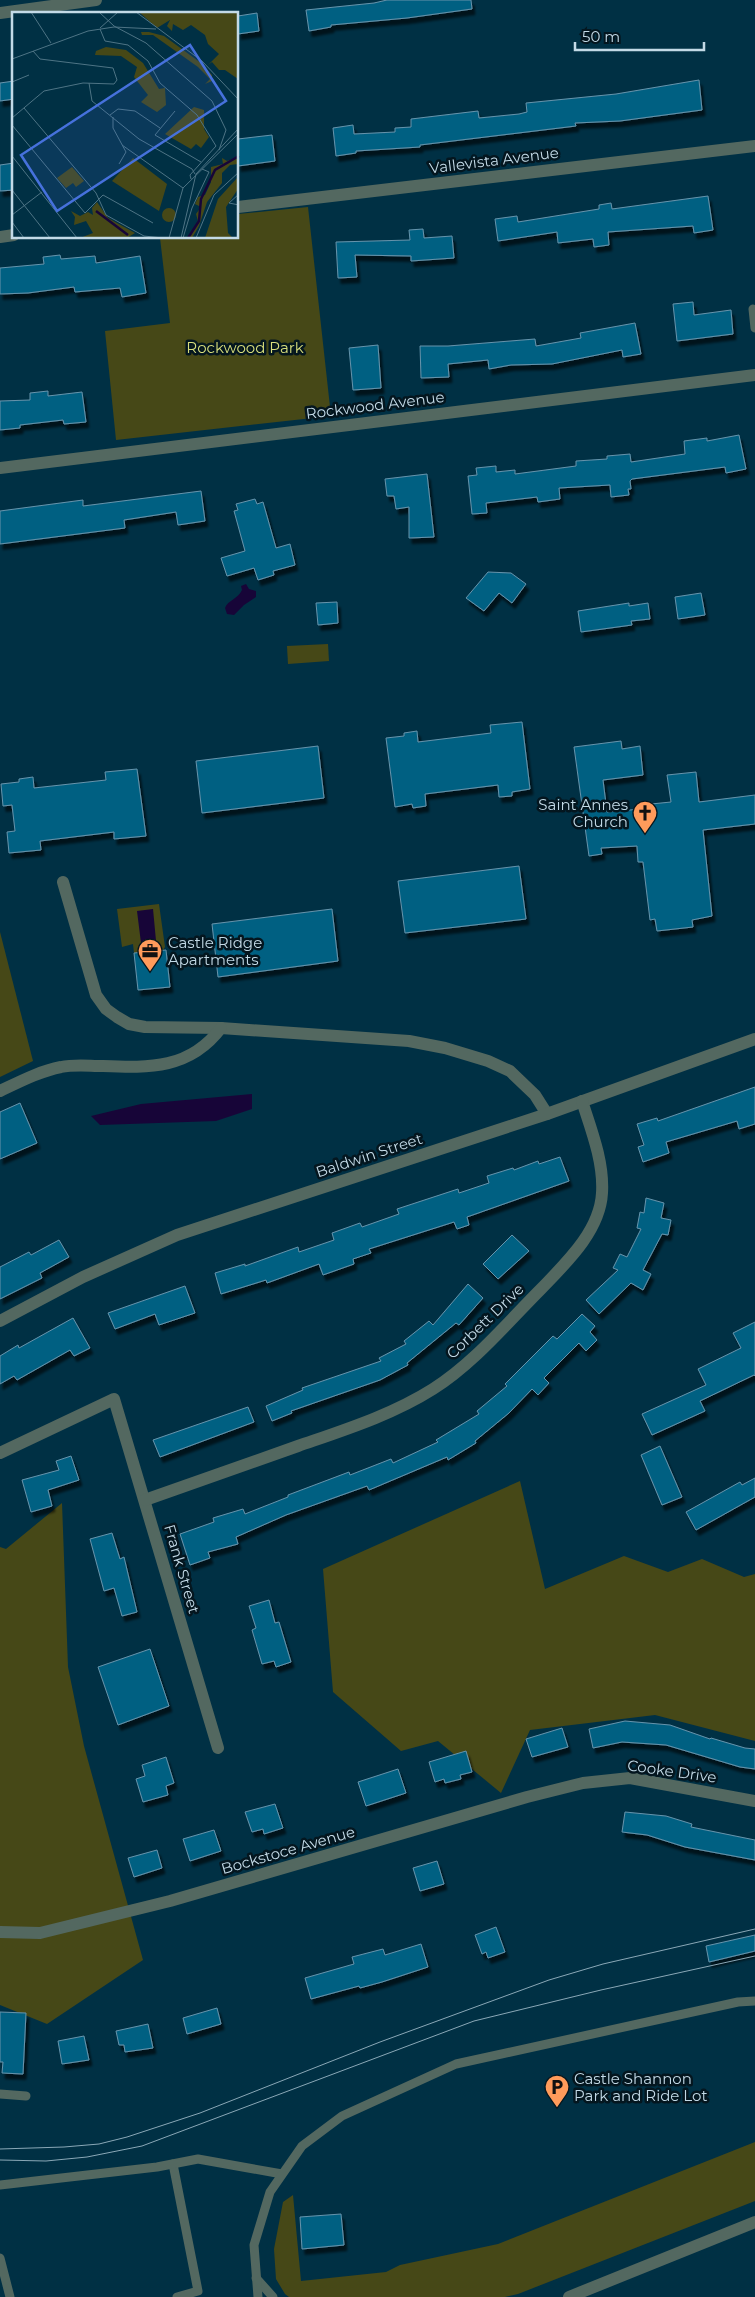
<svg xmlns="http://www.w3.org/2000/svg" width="755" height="2297" font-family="Montserrat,sans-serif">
	<defs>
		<filter id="shadow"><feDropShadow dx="3" dy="5.5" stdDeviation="1" flood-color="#0009"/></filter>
	</defs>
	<rect width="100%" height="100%" fill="#003044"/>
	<g fill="#464817">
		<polygon points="308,207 331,416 116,440 105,331 170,323 160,238 238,238 238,214"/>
		<polygon points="328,644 329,661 288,664 287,646"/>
		<polygon points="159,904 165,947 163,950 134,953 133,944 122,947 117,909"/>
		<polygon points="0,932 33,1061 0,1077"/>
		<polygon points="520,1481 545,1589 624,1556 668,1572 702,1559 744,1577 755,1574 755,1741 655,1715 530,1730 501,1793 438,1741 401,1751 333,1692 323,1569"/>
		<polygon points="62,1503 68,1667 84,1746 143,1960 47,2024 0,2005 0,1547 6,1549"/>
		<polygon points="755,2142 755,2201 518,2294 505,2297 289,2297 285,2294 276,2279 274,2249 283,2202 293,2195 301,2281 386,2272 400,2265 498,2244"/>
	</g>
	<g fill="#170538">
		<path d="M 246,584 L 249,589 L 256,591 L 256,597 L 244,605 L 234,615 L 227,614 L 225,608 C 228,600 238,599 242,590 L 241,586 Z"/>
		<polygon points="153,909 156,941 141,943 137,911"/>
		<polygon points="252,1094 252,1109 216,1121 100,1125 91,1116 141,1104"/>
	</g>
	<g fill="#066182" stroke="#6694ac" filter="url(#shadow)">
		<polygon points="387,0 471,0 472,9 407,18 331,25 331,27 309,31 306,10 374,3"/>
		<polygon points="257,13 259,31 238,34 238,16"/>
		<polygon points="699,80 702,110 620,121 575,123 576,126 420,145 420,147 356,151 356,153 336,156 333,128 353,125 354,134 395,132 395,128 411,127 411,119 478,111 479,118 519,114 527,112 526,103 616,94"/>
		<polygon points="14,81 14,99 0,101 0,83"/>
		<polygon points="272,135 275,161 238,166 238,139"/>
		<polygon points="14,163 14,190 0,191 0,165"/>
		<polygon points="708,196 713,230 694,233 693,226 608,232 609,245 594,247 593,239 558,243 557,232 498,241 495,219 517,216 518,222 599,209 599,205 611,203 612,209"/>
		<polygon points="423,229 424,238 452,236 454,258 411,261 411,256 355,255 357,277 338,278 336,242 410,240 409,230"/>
		<polygon points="60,255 61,259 95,256 96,263 140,256 146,293 122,297 120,288 75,292 74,287 28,293 0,294 0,268 44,264 43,257"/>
		<polygon points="693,302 694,315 731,310 733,334 677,341 673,304"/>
		<polygon points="635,323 641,354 623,357 622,350 552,364 511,365 489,369 488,360 448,364 449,377 421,378 420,346 448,346 535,339 536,346 581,338 580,333"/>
		<polygon points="378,345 381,388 353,390 349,348"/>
		<polygon points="48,391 48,396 82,392 86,422 64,424 63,420 20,425 20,428 0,430 0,401 30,400 30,393"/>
		<polygon points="739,435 746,469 726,473 725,467 632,479 630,481 631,489 628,489 629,495 611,497 610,485 559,488 560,499 538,502 537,497 486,503 487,513 472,514 468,476 477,475 476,468 496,466 496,472 515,470 515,474 576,466 576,461 607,459 607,456 630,454 631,462 685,454 684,441 707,438 707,441"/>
		<polygon points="427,474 434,537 409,538 409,507 396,509 394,496 387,496 385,479"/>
		<polygon points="201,491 205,521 178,525 176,512 124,520 125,528 0,544 0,511 83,500 83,506"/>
		<polygon points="255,499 257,504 263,502 276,548 290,544 295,565 273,571 274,575 258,580 254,568 227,576 221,558 245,551 234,511 238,510 236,504"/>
		<polygon points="488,572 511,573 526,584 512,603 499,593 484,611 466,598"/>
		<polygon points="701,593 705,615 678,619 675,597"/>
		<polygon points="337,602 338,623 318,625 316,603"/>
		<polygon points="629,603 629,606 648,603 650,619 631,621 632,625 581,632 578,611"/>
		<polygon points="522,722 530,789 512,792 512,796 499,797 498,785 425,794 426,806 413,808 412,804 395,807 386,738 404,736 404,733 417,731 418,742 491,733 490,725"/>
		<polygon points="621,741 622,749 640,746 643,775 603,780 607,812 641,809 641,805 671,802 667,775 696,772 699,802 755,795 755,824 703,830 712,916 692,920 693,927 657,931 655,919 650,920 643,862 638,862 637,846 601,848 602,854 589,856 574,747"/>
		<polygon points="318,746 324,798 202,813 196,761"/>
		<polygon points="137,769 146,836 114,839 114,832 40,841 41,850 9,853 7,832 15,831 12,805 3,806 1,784 19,782 19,779 33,777 34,788 106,780 105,772"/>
		<polygon points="519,866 526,919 405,933 398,881"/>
		<polygon points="332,909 338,961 218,977 212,924"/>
		<polygon points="166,950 170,987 138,990 134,953"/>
		<polygon points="755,1087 755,1124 739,1129 737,1121 666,1142 669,1153 643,1162 638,1147 644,1145 637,1124 657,1118 658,1121"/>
		<polygon points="20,1103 37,1143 0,1159 0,1112"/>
		<polygon points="560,1157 569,1181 467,1217 469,1225 457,1229 454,1222 369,1249 371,1253 353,1259 354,1264 323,1275 319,1264 267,1283 266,1280 221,1294 215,1273 245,1264 245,1266 298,1247 299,1252 334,1240 332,1233 360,1223 362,1227 399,1214 397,1209 458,1189 459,1193 489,1183 487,1176 513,1168 514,1170 538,1161 539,1164"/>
		<polygon points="646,1198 664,1203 661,1218 671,1220 668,1235 662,1234 643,1270 651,1274 643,1290 631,1283 599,1314 586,1300 618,1270 613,1268 620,1254 627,1257 641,1229 637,1228 640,1212 644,1213"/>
		<polygon points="512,1235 529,1251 498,1279 483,1264"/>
		<polygon points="59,1240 69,1257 40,1273 42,1278 0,1299 0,1267 29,1252 31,1255"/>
		<polygon points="468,1284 483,1298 459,1325 456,1323 407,1363 408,1365 380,1380 291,1411 292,1413 272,1421 266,1406 303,1390 302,1388 381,1361 379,1358 406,1344 404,1341 429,1321 433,1325"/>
		<polygon points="185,1286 195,1313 159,1325 155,1314 115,1329 108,1313"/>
		<polygon points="582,1314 595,1326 590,1332 597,1340 586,1351 579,1343 544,1378 549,1383 538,1395 532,1389 509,1413 475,1441 476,1443 448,1460 447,1457 369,1490 367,1486 286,1515 236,1537 238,1544 208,1552 210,1558 190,1565 180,1534 214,1522 213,1518 243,1509 245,1514 288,1497 288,1495 349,1472 350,1475 391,1459 393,1463 438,1442 436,1440 479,1414 477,1411 507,1386 505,1384 553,1336 557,1339"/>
		<polygon points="73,1318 90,1348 74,1356 70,1350 17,1380 14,1376 0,1384 0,1356 18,1345 19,1348"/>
		<polygon points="755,1322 755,1376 754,1375 700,1401 705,1411 652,1435 642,1414 706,1385 698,1369 741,1348 733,1333"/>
		<polygon points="248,1407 254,1422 160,1457 153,1440"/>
		<polygon points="660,1446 682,1497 662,1505 641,1455"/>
		<polygon points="71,1456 79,1480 48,1490 52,1506 31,1512 22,1480 59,1470 56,1461"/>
		<polygon points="755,1478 755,1497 696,1530 686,1512 740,1482 742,1485"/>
		<polygon points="112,1533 120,1559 124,1557 137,1612 122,1616 114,1588 104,1591 90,1539"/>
		<polygon points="269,1600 275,1623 279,1622 291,1662 276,1667 274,1661 262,1664 252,1630 256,1628 249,1606"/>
		<polygon points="150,1649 169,1706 118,1725 98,1667"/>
		<polygon points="625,1721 670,1725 710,1739 711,1738 745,1748 755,1749 755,1769 740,1767 666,1745 622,1742 593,1748 589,1729"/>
		<polygon points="562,1728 568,1747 532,1757 526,1739"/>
		<polygon points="466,1751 472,1772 460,1775 461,1779 445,1783 444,1779 435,1782 429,1762"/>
		<polygon points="166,1757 174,1783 166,1786 168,1795 143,1802 136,1779 145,1776 142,1765"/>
		<polygon points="398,1769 406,1793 366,1806 358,1782"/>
		<polygon points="275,1804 283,1828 264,1834 263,1829 252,1832 245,1812"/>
		<polygon points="625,1812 666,1816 692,1824 691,1827 755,1840 755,1860 685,1847 647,1835 622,1832"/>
		<polygon points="214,1830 221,1851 190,1861 183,1839"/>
		<polygon points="157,1850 162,1868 134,1877 128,1858"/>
		<polygon points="437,1861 444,1884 420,1891 413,1868"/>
		<polygon points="496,1927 505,1952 488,1958 486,1952 482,1954 475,1935"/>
		<polygon points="755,1935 755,1951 709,1962 706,1946"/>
		<polygon points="421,1944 428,1967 382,1982 360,1988 359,1986 311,1999 305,1978 354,1964 352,1957 383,1949 385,1955"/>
		<polygon points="217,2008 221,2024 187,2034 183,2018"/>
		<polygon points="0,2012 26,2013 23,2074 2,2073 3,2062 0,2062"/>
		<polygon points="148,2024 153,2048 125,2052 124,2045 119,2045 116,2031"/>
		<polygon points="84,2036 89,2060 62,2064 58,2041"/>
		<polygon points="341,2214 344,2245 302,2249 300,2217"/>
	</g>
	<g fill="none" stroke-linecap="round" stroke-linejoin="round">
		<g stroke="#536860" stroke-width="9">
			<polyline points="753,309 755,328"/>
			<polyline points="0,2094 26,2096"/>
			<polyline points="173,2164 198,2291 177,2297"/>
			<polyline points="0,2185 157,2167 198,2159 282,2174"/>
			<polyline points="0,2258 10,2297"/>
			<polyline points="256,2278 273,2297"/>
			<polyline points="258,2297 254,2245 270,2192 302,2146 342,2116 456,2064 738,2002 755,2001"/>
		</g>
		<g stroke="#536860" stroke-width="12">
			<polyline points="0,13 96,0"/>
			<polyline points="238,207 755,146"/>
			<polyline points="0,237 14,235"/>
			<polyline points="0,468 755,375"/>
			<polyline points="63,882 96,995 106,1009 117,1017 129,1024 145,1027 221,1028 409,1041 445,1048 488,1061 510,1071 535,1095 547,1114"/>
			<path d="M 0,1091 C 19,1082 40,1071 61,1067 C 75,1064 89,1066 103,1066 C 150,1068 190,1069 221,1028"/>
			<polyline points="0,1321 83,1277 177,1235 547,1114 755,1039"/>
			<polyline points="0,1453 114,1399 218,1748"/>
			<path d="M 145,1500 C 196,1482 247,1464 298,1446 C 344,1430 392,1415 433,1389 C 474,1363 507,1323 541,1289 C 566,1263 600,1231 602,1193 C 604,1162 591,1129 582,1101"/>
			<polyline points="0,1932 40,1933 170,1901 527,1797 583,1783 630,1778 755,1801"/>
		</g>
		<polyline stroke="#536860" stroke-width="12" points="569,2297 755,2222"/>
		<g stroke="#8aa8b7" stroke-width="1">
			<polyline points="0,2149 64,2147 99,2144 127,2137 200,2113 380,2042 549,1980 603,1964 755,1929"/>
			<polyline points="0,2160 46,2161 87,2157 142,2146 474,2021 601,1990 755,1956"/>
		</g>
	</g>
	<defs>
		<symbol id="church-pin" viewBox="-11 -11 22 30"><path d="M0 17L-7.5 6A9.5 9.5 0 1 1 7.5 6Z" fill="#ff9b5b" stroke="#04161f"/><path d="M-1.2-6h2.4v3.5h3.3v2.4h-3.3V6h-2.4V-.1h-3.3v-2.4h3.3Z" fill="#111"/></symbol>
		<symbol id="office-pin" viewBox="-11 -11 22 30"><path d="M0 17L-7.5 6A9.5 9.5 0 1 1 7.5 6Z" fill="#ff9b5b" stroke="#04161f"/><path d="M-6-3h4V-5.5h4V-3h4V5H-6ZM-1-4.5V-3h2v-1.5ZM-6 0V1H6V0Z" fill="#111"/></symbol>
		<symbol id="parking-pin" viewBox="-11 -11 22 30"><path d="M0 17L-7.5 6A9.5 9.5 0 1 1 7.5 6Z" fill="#ff9b5b" stroke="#04161f"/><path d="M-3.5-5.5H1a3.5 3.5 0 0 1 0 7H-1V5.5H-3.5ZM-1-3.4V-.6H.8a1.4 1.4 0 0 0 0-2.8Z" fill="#111"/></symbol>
	</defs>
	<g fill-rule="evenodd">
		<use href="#church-pin" x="631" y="799" width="28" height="38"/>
		<use href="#office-pin" x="136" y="937" width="28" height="38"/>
		<use href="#parking-pin" x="543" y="2073" width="28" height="38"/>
	</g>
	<g text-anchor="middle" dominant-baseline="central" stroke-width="5" stroke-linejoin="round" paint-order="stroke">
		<g font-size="15" fill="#c3dae7" stroke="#04161f">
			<text transform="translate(494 160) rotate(-7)">Vallevista Avenue</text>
			<text transform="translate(375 405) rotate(-7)">Rockwood Avenue</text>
			<text transform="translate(369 1155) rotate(-18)">Baldwin Street</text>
			<text transform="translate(485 1321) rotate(-44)">Corbett Drive</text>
			<text transform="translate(182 1569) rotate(74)">Frank Street</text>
			<text transform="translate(672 1771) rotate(8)">Cooke Drive</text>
			<text transform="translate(288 1850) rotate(-16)">Bockstoce Avenue</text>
		</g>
		<g font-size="15" fill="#d9df7d" stroke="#04161f">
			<text x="245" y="347">Rockwood Park</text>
		</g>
		<g font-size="15" fill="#c3dae7" stroke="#04161f" text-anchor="start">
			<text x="628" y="804" text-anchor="end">Saint Annes<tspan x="628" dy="17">Church</tspan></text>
			<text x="168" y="942">Castle Ridge<tspan x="168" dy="17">Apartments</tspan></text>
			<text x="574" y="2078">Castle Shannon<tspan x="574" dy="17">Park and Ride Lot</tspan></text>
		</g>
	</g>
	<g transform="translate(12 12)">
		<rect width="226" height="226" fill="#003044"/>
		<path d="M 127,0 L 226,0 L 226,67 L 213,58 L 207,58 L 200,50 L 196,53 L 207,42 L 196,32 L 193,23 L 179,13 L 171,18 L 161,12 L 160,19 L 155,14 L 158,8 L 145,16 ZM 129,20 L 137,20 L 152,24 L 189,51 L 200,63 L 200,69 L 193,72 L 198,67 L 186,55 L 141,23 L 130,23 ZM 94,35 L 114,38 L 131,51 L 147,77 L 153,76 L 154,93 L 145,100 L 129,90 L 136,83 L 122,65 L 125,55 L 109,44 L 83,43 L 84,39 ZM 182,95 L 192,98 L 192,117 L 197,125 L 189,136 L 184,132 L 179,137 L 153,122 ZM 226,145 L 226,152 L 218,153 L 210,161 L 210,171 L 195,190 L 187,214 L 180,226 L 176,225 L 186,209 L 184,202 L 189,195 L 183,192 L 186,185 L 193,183 L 199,170 L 199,155 L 211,152 L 210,146 L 215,149 ZM 121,146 L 155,172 L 147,199 L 100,169 ZM 60,155 L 72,169 L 64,175 L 61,171 L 54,176 L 45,166 ZM 226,165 L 226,177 L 214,195 L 216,221 L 221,226 L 193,226 L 206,187 ZM 85,190 L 96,206 L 123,221 L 115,226 L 68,226 L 81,221 L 74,209 L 62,213 L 63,205 L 59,199 L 68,204 L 76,200 L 81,203 L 80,196 ZM150 203a7 7 0 1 1 14 0a7 7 0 1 1-14 0Z" fill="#464817"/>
		<path fill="none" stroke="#170538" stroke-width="2.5" d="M 84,199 L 116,223M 176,226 L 187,209 L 189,187 L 203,158 L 227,144"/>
		<path fill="none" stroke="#4e7485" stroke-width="1" d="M 19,0 L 39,31M 87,0 L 102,14 L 134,31 L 200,89 L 214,118 L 207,138M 124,0 L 190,49 L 227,88M 88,16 L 106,0M 88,17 L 93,29 L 116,33 L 136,49 L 148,71 L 185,103 L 204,134 L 178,163 L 179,167M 0,47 L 76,19 L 102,15 L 144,17M 0,70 L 17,63M 77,71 L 80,89 L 127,127 L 180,157 L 183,162M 12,96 L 84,181 L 94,203 L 132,224 L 151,226M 163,99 L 143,123 L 189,150M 98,103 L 106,97 L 123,99 L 148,116M 101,105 L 101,116 L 114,140 L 107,152M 0,106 L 32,79 L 71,71 L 102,72 L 105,68 L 101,56 L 28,47 L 21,39M 0,113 L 73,201 L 91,183 L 141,211M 110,133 L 171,176M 0,144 L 65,226M 0,178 L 38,226M 227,182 L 217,191 L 227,193M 0,203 L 30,180M 0,210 L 12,226M 157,226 L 171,176 L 227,121M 169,226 L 184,162 L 227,116M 171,226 L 180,196 L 197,160 L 190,157M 184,226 L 202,183 L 227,160"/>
		<path fill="#4671dc" fill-opacity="0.15" stroke="#4671dc" stroke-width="2.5" d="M 178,33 L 214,89 L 45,199 L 9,143 Z"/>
		<rect width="226" height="226" fill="none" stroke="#c3dae7" stroke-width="2.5"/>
	</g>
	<path d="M575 42v8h129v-8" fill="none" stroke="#c3dae7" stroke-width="2.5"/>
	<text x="582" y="42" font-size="15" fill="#c3dae7" stroke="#04161f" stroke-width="4" paint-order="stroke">50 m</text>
</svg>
